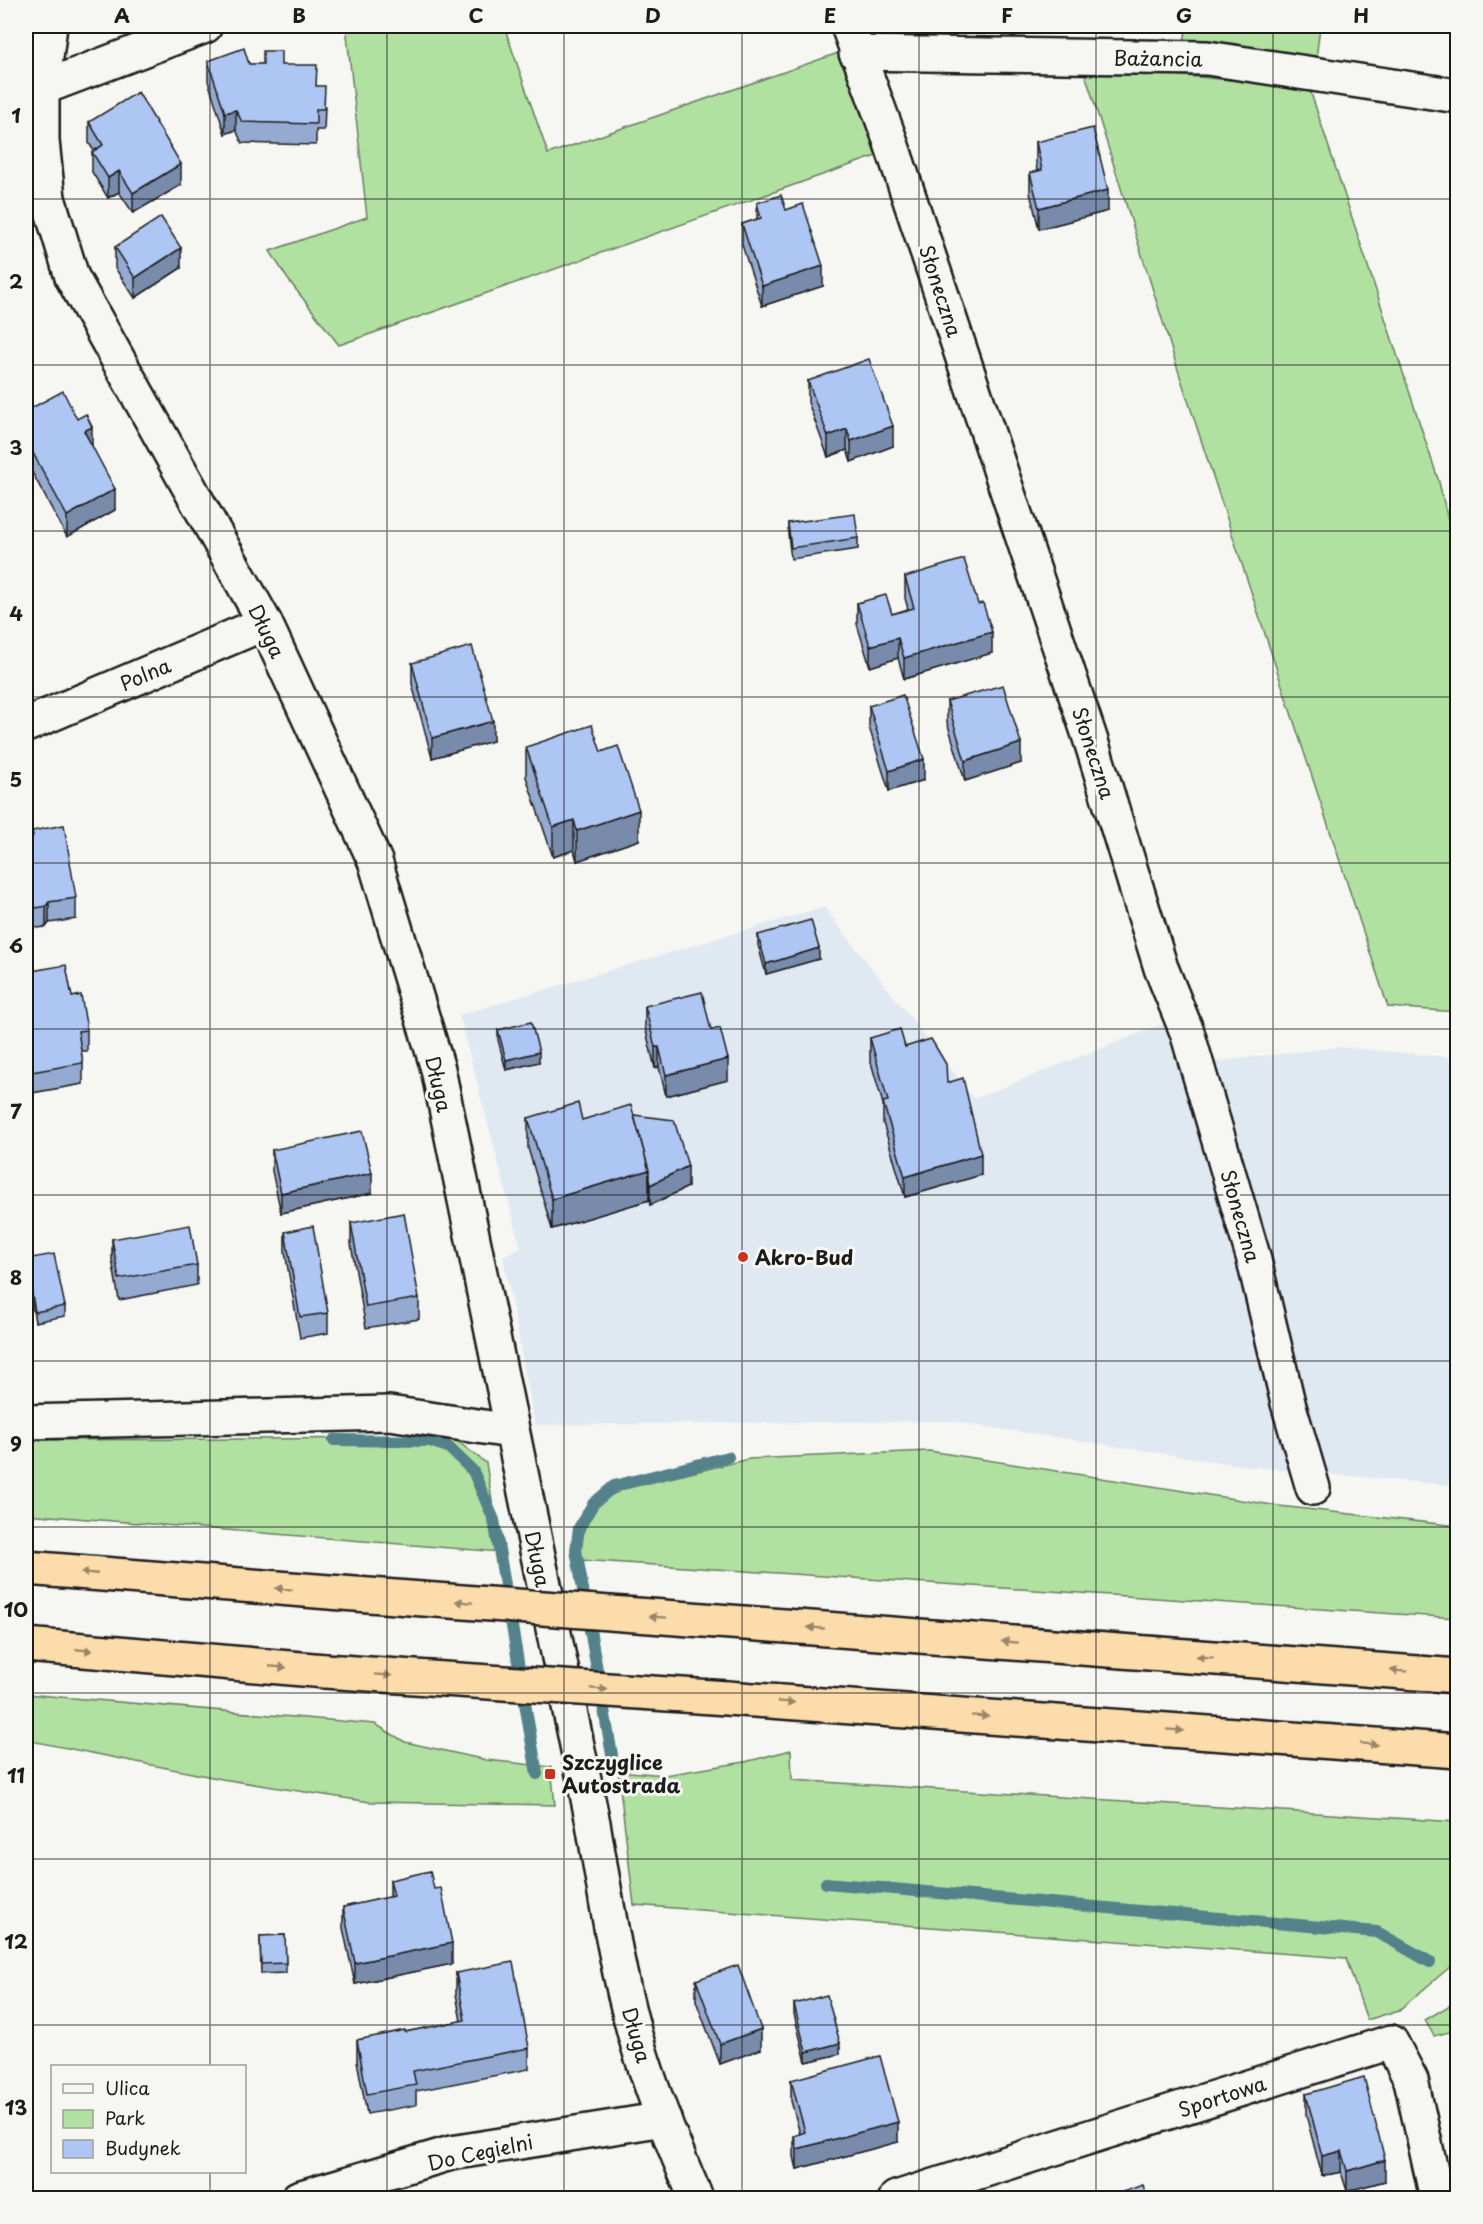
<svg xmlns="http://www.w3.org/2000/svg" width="1483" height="2224" font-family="'Playpen Sans',sans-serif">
	<rect width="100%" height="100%" fill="#f6f6f2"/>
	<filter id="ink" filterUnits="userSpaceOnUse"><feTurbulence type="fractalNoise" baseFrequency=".0167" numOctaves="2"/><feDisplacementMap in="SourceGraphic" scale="12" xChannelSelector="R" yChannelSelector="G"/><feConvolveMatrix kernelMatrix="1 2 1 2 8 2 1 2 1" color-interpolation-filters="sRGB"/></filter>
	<g filter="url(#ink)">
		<polygon fill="#e0e8f2" points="824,907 974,1099 1163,1024 1187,1065 1338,1047 1457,1058 1457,1486 1245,1466 948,1421 535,1425 503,1256 521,1248 459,1015"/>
		<g fill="#b1e1a1" stroke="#667e5e" stroke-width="1.5">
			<polygon points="346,26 504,26 548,154 844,51 876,156 339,345 287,278 270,251 367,217"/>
			<polygon points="1187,26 1320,26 1315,68 1182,51"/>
			<polygon points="1083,67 1309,87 1439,482 1457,557 1457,1012 1388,1007 1178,370"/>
			<polygon points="453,1438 486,1463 500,1552 26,1514 26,1440"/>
			<polygon points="929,1451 1279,1506 1457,1526 1457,1618 580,1560 583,1524 603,1499 624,1489 749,1459"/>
			<polygon points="26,1694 375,1724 405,1742 486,1760 551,1767 555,1805 370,1802 222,1779 26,1740"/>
			<polygon points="791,1750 792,1780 1457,1822 1457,1961 1399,2010 1367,2020 1346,1958 634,1905 618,1771 665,1775 745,1762"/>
			<polygon points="1457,2001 1457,2030 1434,2036 1425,2020"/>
		</g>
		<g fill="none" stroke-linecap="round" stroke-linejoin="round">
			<g stroke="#53828b" stroke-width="12">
				<polyline points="334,1440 430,1441 448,1447 473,1471 494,1520 537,1774"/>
				<polyline points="612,1755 576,1550 579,1528 593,1504 614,1486 728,1457"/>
				<polyline points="826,1883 1377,1932 1430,1962"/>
			</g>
			<defs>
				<g id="minor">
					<polyline points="848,26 889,137 1027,550 1091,741 1161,968 1187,1032 1253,1256 1288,1403 1313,1488"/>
					<polyline points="856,53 1207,58 1458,96"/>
					<polyline points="42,88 205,26"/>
					<polyline points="26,725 265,623"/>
					<polyline points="26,1422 389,1413 511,1431"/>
					<polyline points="298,2198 451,2153 664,2119"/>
					<polyline points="896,2198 1391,2042 1411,2080 1437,2198"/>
				</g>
				<path id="tertiary" d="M 50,26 L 42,88 L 42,141 L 48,198 L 72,277 L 265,623 L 375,861 L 438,1069 L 593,1823 C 605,1893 616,1966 635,2035 C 651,2090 673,2145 696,2198"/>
				<g id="motorway">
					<polyline points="26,1568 342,1593"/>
					<polyline points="717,1621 1458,1676"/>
					<polyline points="26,1645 325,1671"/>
					<polyline points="727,1698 1458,1751"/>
				</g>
			</defs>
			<use href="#minor" stroke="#1c1c1c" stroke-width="38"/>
			<use href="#tertiary" stroke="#1c1c1c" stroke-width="38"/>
			<use href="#motorway" stroke="#1c1c1c" stroke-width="38"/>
			<use href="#minor" stroke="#f6f6f2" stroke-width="33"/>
			<use href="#tertiary" stroke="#f6f6f2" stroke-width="33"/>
			<use href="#motorway" stroke="#fddcac" stroke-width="33"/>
			<defs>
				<g id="motorway-bridge">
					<polyline points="342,1593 717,1621"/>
					<polyline points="325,1671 727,1698"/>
				</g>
			</defs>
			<use href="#motorway-bridge" stroke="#1c1c1c" stroke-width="38" stroke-linecap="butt"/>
			<use href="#motorway-bridge" stroke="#fddcac" stroke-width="33"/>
		</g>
		<g fill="#95aad1" stroke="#1c1c1c" stroke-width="1.5">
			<polygon points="208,61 249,64 281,65 317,86 325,107 324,130 316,130 316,145 242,143 236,130 225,134 208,81"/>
			<polygon points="89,122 181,185 133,213 119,192 108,198 92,172 92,152 94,151 89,143"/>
			<polygon points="1036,142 1108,211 1039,229 1030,193 1030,173 1037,171 1036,162"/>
			<polygon points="757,203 786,210 823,286 762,306 742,245 742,224 757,219"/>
			<polygon points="115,247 181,268 135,298 115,268"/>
			<polygon points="1458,305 1458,346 1453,327 1453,306"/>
			<polygon points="808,381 893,446 851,462 847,450 828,457 808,402"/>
			<polygon points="26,411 92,446 115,510 67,537 26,461"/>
			<polygon points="788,523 858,538 858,549 791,559 788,534"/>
			<polygon points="905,577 992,653 904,679 898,658 870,667 857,624 857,603 892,614 908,609 905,598"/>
			<polygon points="412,663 493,741 432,758 412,684"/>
			<polygon points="947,701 1021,763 965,781 947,722"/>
			<polygon points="869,706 924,780 889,791 869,727"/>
			<polygon points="526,747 601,752 639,840 577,861 574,850 553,857 526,777"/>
			<polygon points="32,831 76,898 76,919 49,923 46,927 37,928 33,926 26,927 26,838 32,837"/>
			<polygon points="758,935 819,959 766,974 758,945"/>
			<polygon points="26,972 72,997 87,1030 87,1051 81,1051 83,1063 83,1084 26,1094"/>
			<polygon points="645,1006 711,1030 728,1080 666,1096 659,1067 655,1068 645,1027"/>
			<polygon points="498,1030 539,1062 506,1070 498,1040"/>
			<polygon points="870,1038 905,1047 981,1175 905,1197 883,1123 883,1104 870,1059"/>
			<polygon points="634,1115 688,1187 650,1205 649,1200 552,1229 528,1148 528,1118 582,1120"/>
			<polygon points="272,1150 372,1193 281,1213 272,1171"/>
			<polygon points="351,1223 419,1298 419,1319 366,1328 351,1244"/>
			<polygon points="285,1232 328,1313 328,1333 300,1338 285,1252"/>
			<polygon points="112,1239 197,1265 197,1285 119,1300 112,1259"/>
			<polygon points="26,1259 65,1306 65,1316 35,1322 26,1270"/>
			<polygon points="390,1880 452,1964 355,1984 343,1928 343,1907 390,1897"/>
			<polygon points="285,1935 286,1973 261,1974 260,1936"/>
			<polygon points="456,1973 529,2048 529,2069 416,2091 416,2105 367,2114 357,2061 357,2040 405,2032 461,2021 456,1994"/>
			<polygon points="696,1980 761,2049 720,2064 696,2001"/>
			<polygon points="794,2004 840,2054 806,2062 794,2014"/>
			<polygon points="791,2080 898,2142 797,2169 794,2157 794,2136 800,2134 791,2101"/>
			<polygon points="1306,2094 1385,2181 1347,2191 1341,2172 1322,2176 1306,2115"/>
		</g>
		<g fill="#798baa" stroke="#1c1c1c" stroke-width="1.5">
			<polygon points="236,110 236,130 225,134 225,113"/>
			<polygon points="181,164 181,185 133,213 133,193"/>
			<polygon points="119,171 119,192 108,198 108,178"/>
			<polygon points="1108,190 1108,211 1039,229 1039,208"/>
			<polygon points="181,248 181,268 135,298 135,278"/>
			<polygon points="823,266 823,286 762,306 762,286"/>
			<polygon points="893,426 893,446 851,462 851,441"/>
			<polygon points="92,427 92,447 84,431"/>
			<polygon points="847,429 847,450 828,457 828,436"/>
			<polygon points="115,489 115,510 67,537 67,516"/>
			<polygon points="992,632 992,653 904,679 904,658"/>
			<polygon points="898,638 898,658 870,667 870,646"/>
			<polygon points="493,721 493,741 432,758 432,738"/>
			<polygon points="1021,743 1021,763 965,781 965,761"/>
			<polygon points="924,759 924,780 889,791 889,771"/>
			<polygon points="639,810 639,840 577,861 577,831"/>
			<polygon points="574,820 574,850 553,857 553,827"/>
			<polygon points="49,902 49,923 46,927 46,906"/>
			<polygon points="819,948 819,959 766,974 766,964"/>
			<polygon points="655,1047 659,1047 659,1067 655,1068"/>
			<polygon points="539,1052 539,1062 506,1070 506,1060"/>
			<polygon points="728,1059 728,1080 666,1096 666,1075"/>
			<polygon points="981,1154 981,1175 905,1197 905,1177"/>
			<polygon points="688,1166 688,1187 650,1205 650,1185"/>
			<polygon points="649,1170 649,1200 552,1229 552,1199"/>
			<polygon points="372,1173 372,1193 281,1213 281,1193"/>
			<polygon points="452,1943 452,1964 355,1984 355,1963"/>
			<polygon points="761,2029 761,2049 720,2064 720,2044"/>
			<polygon points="840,2043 840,2054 806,2062 806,2052"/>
			<polygon points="898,2122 898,2142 797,2169 797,2149"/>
			<polygon points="1341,2151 1341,2172 1322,2176 1322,2156"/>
			<polygon points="1385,2160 1385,2181 1347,2191 1347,2171"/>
		</g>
		<g fill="#adc6f3" stroke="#1c1c1c" stroke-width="1.5">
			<polygon points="244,48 249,64 263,64 263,51 281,51 281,65 317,65 316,86 325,86 324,109 316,109 316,124 242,122 236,110 225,113 208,61"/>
			<polygon points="138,92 181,164 133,193 119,171 108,178 92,152 103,145 89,122"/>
			<polygon points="1093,128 1108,190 1039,208 1030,173 1042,170 1036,142"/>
			<polygon points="781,195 786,210 803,204 823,266 762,286 742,224 761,218 757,203"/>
			<polygon points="161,217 181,248 135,278 115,247"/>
			<polygon points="1458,305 1458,325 1453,306"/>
			<polygon points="869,359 893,426 851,441 847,429 828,436 808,381"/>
			<polygon points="63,391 77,419 86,414 92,427 84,431 115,489 67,516 26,440 26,411"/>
			<polygon points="855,514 858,538 791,548 788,523"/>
			<polygon points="964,559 978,604 983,603 992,632 904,658 898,638 870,646 857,603 886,595 892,614 914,608 905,577"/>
			<polygon points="472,646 493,721 432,738 412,663"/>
			<polygon points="1003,685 1021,743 965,761 947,701"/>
			<polygon points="903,695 924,759 889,771 869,706"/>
			<polygon points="592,725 601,752 618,746 639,810 577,831 574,820 553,827 526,747"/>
			<polygon points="64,825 76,898 49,902 46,906 37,908 33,905 26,906 26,838 33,836 32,831"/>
			<polygon points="811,920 819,948 766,964 758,935"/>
			<polygon points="66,965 72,997 81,995 87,1030 78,1031 83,1063 26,1073 26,972"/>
			<polygon points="702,992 711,1030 720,1028 728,1059 666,1075 659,1047 655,1047 645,1006"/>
			<polygon points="531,1022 539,1052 506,1060 498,1030"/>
			<polygon points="900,1029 905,1047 931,1039 946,1064 947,1083 963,1078 981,1154 905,1177 883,1102 888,1101 870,1038"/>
			<polygon points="578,1103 582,1120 631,1105 649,1170 552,1199 528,1118"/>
			<polygon points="634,1115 674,1120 688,1166 650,1185 649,1179 649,1170"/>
			<polygon points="362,1131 372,1173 281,1193 272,1150"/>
			<polygon points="404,1213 419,1298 366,1307 351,1223"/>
			<polygon points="190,1225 197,1265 119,1279 112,1239"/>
			<polygon points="313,1226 328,1313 300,1317 285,1232"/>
			<polygon points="54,1254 65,1306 35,1312 26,1259"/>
			<polygon points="430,1871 434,1889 441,1888 452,1943 355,1963 343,1907 394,1896 390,1880"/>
			<polygon points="285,1935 286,1963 261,1964 260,1936"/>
			<polygon points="513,1962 529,2048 413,2071 416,2085 367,2094 357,2040 405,2030 405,2032 465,2020 456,1973"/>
			<polygon points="738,1965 761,2029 720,2044 696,1980"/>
			<polygon points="827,1995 840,2043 806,2052 794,2004"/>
			<polygon points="880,2056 898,2122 797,2149 794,2136 805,2132 791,2080"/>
			<polygon points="1364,2077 1385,2160 1347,2171 1341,2151 1322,2156 1306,2094"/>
			<polygon points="1143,2185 1147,2199 1102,2199"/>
		</g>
		<defs><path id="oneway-solid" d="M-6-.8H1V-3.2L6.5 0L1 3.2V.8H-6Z" transform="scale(1.5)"/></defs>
		<g fill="#98866b">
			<use href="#oneway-solid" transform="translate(89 1573) rotate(-175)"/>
			<use href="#oneway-solid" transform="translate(284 1589) rotate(-175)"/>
			<use href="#oneway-solid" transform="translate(464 1602) rotate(-176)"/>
			<use href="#oneway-solid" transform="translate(658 1617) rotate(-176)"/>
			<use href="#oneway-solid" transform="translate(816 1628) rotate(-176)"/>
			<use href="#oneway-solid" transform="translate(1010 1642) rotate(-176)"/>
			<use href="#oneway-solid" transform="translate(84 1650) rotate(5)"/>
			<use href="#oneway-solid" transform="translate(1205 1657) rotate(-176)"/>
			<use href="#oneway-solid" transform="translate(278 1667) rotate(5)"/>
			<use href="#oneway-solid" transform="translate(1399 1671) rotate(-176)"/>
			<use href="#oneway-solid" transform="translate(383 1675) rotate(4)"/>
			<use href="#oneway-solid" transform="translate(599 1689) rotate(4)"/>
			<use href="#oneway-solid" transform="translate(786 1702) rotate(4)"/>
			<use href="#oneway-solid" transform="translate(980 1716) rotate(4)"/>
			<use href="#oneway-solid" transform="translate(1175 1730) rotate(4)"/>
			<use href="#oneway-solid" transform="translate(1369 1744) rotate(4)"/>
		</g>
	</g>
	<path fill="none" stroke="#1c1c1c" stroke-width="1.5" stroke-opacity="0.55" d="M 210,26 L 210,2066M 387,26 L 387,2198M 564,26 L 564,2198M 742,26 L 742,2198M 919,26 L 919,2198M 1096,26 L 1096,2198M 1273,26 L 1273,2198M 26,199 L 1458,199M 26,365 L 1458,365M 26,531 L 1458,531M 26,697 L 1458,697M 26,863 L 1458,863M 26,1029 L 1458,1029M 26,1195 L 1458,1195M 26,1361 L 1458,1361M 26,1527 L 1458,1527M 26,1693 L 1458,1693M 26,1859 L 1458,1859M 26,2025 L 1458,2025M 210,2172 L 210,2198"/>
	<g fill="#c8321e" stroke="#f6f6f2" stroke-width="2">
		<circle cx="743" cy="1257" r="6"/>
		<rect x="544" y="1768" width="12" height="12" rx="3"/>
	</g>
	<g text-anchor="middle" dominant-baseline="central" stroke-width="6" stroke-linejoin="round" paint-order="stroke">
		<g font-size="20" fill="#1c1c1c" stroke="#f6f6f2">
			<text transform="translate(1158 58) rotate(1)">Bażancia</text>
			<text transform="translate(941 291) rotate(72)">Słoneczna</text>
			<text transform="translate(267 631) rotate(64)">Długa</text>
			<text transform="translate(145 674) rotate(-23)">Polna</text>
			<text transform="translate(1094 753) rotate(72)">Słoneczna</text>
			<text transform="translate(439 1084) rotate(77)">Długa</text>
			<text transform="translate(1241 1216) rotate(74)">Słoneczna</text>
			<text transform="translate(538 1559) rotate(78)">Długa</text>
			<text transform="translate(637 2035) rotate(74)">Długa</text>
			<text transform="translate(1222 2096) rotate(-18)">Sportowa</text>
			<text transform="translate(480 2152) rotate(-12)">Do Cegielni</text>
		</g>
		<g font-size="20" font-weight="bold" fill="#1c1c1c" stroke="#f6f6f2" text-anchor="start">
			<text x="755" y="1257">Akro-Bud</text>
			<text x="562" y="1762">Szczyglice<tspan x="562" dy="23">Autostrada</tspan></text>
		</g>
	</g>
	<rect width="1483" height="2224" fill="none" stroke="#f6f6f2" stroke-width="66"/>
	<rect x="51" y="2065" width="195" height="108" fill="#f6f6f2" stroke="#9f9f9c" stroke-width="1.5"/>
	<rect x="63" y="2084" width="30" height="9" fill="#f6f6f2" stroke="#9f9f9c" stroke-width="1.5"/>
	<text x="105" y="2095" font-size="18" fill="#1c1c1c">Ulica</text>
	<rect x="63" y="2110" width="30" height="18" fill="#b1e1a1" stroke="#9f9f9c" stroke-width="1.5"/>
	<text x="105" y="2125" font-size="18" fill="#1c1c1c">Park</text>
	<rect x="63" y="2140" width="30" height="18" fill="#adc6f3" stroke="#9f9f9c" stroke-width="1.5"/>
	<text x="105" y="2155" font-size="18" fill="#1c1c1c">Budynek</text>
	<rect x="33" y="33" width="1417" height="2158" fill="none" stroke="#1c1c1c" stroke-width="2"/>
	<g font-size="20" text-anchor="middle" font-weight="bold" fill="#1c1c1c">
		<text x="122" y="23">A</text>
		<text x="299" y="23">B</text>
		<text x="476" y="23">C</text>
		<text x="653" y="23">D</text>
		<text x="830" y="23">E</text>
		<text x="1007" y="23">F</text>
		<text x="1184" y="23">G</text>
		<text x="1361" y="23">H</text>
		<text x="16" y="123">1</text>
		<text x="16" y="289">2</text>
		<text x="16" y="455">3</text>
		<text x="16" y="621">4</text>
		<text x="16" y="787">5</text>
		<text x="16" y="953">6</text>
		<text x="16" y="1119">7</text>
		<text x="16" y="1285">8</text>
		<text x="16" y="1451">9</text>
		<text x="16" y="1617">10</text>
		<text x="16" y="1783">11</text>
		<text x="16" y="1949">12</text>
		<text x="16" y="2115">13</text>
	</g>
</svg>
